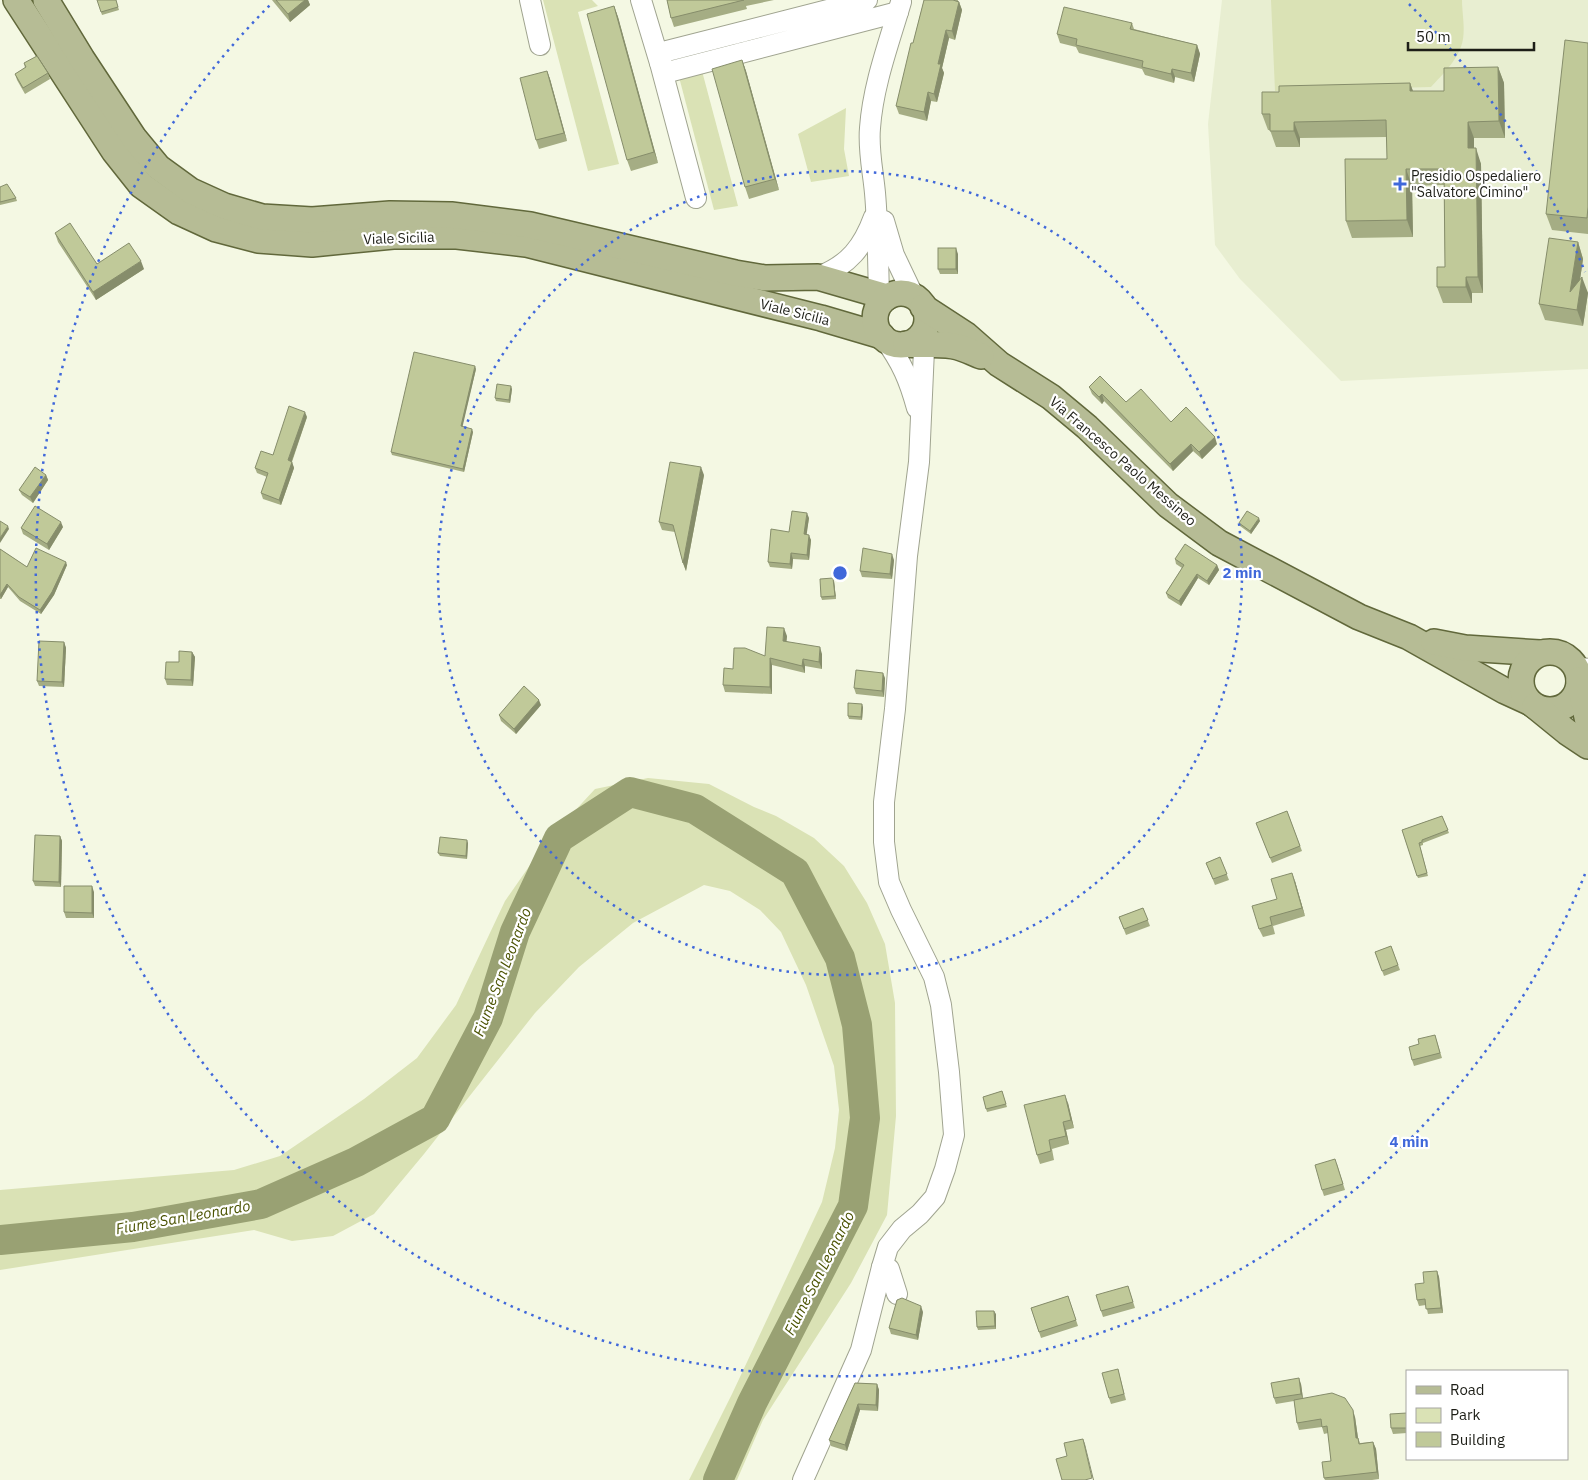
<svg xmlns="http://www.w3.org/2000/svg" width="1588" height="1480" font-family="'IBM Plex Sans',sans-serif">
	<rect width="100%" height="100%" fill="#f4f8e3"/>
	<polygon fill="#e8eed1" points="1222,0 1588,0 1588,369 1341,381 1240,279 1215,245 1208,124"/>
	<g fill="#dae2b5">
		<polygon points="543,0 592,0 598,6 578,12 619,164 588,171"/>
		<path d="M 1271,0 L 1462,0 C 1462,12 1465,27 1463,39 C 1460,58 1443,74 1431,87 L 1275,91 Z"/>
		<polygon points="702,71 738,206 714,210 679,77"/>
		<polygon points="846,108 844,149 849,176 811,182 798,134"/>
		<polygon points="648,778 709,784 754,807 776,816 814,838 844,866 867,903 885,944 895,1003 896,1116 887,1215 851,1283 763,1420 737,1480 689,1480 732,1394 822,1202 835,1148 839,1110 834,1066 806,985 781,932 760,910 730,891 704,885 633,923 579,967 535,1013 424,1154 374,1214 333,1236 292,1241 254,1230 0,1270 0,1190 234,1170 280,1156 364,1099 417,1058 456,1005 505,901 546,842 595,789"/>
	</g>
	<g fill="none" stroke-linecap="round" stroke-linejoin="round">
		<polyline stroke="#99a173" stroke-width="30" points="0,1240 133,1227 261,1204 356,1162 435,1119 488,1018 515,932 559,838 630,792 695,809 795,872 840,958 857,1025 865,1118 853,1206 752,1403 718,1480"/>
		<defs>
			<g id="minor">
				<polyline points="530,0 540,45"/>
				<polyline points="641,0 660,63 696,198"/>
				<polyline points="867,0 667,51 660,57 660,63 666,71 672,71 898,12"/>
				<polyline points="884,221 894,255 914,297"/>
				<path d="M 818,277 C 849,265 863,247 874,217"/>
				<path d="M 877,309 L 879,296 C 878,262 878,227 875,193 C 873,171 868,150 870,128 C 873,85 889,43 901,2"/>
				<path d="M 884,338 C 902,363 909,379 917,408"/>
				<polyline points="1576,667 1588,669"/>
				<polyline points="897,1294 889,1269 882,1267 888,1247 902,1229 920,1214 935,1197 945,1169 954,1135 949,1072 941,1005 934,977 901,910 889,882 884,842 884,802 895,709 907,556 919,462 925,327"/>
				<polyline points="803,1480 861,1350 882,1267"/>
			</g>
			<g id="major">
				<polyline points="16,0 114,151 141,185 179,212 216,229 258,240 312,244 393,236 457,236 526,244 821,318 882,336"/>
				<polyline points="46,0 82,59 134,138 158,167 191,191 224,206 262,217 312,220 390,214 451,215 530,225 735,273 765,278 818,277 887,297"/>
				<circle cx="901" cy="319" r="26"/>
				<polyline points="923,307 966,335 999,364 1051,397 1087,427 1168,505 1219,543 1359,617 1409,637 1505,691 1529,702"/>
				<path d="M 906,344 C 923,346 942,342 958,347 C 966,349 973,353 981,356"/>
				<polyline points="1434,642 1465,648 1540,653"/>
				<circle cx="1550" cy="681" r="29"/>
				<polyline points="1579,680 1588,722"/>
				<polyline points="1535,706 1567,732 1588,746"/>
			</g>
		</defs>
		<use href="#minor" stroke="#a0a490" stroke-width="22"/>
		<use href="#major" stroke="#61683b" stroke-width="28"/>
		<use href="#minor" stroke="#fff" stroke-width="20"/>
		<use href="#major" stroke="#b6bc95" stroke-width="25"/>
	</g>
	<g fill="#a5ad84">
		<polygon points="116,0 119,10 102,15 101,12"/>
		<polygon points="272,0 308,0 310,5 290,22"/>
		<polygon points="667,0 774,0 746,6 747,9 674,27 671,18"/>
		<polygon points="924,0 958,0 958,1 959,2 962,10 955,40 949,38 942,68 944,73 937,102 931,101 927,121 899,114 896,106 913,43"/>
		<polygon points="614,6 618,17 658,163 631,171 627,160"/>
		<polygon points="1132,23 1134,29 1197,45 1200,54 1194,82 1175,77 1174,83 1145,75 1142,69 1079,53 1076,47 1060,43 1057,34"/>
		<polygon points="1588,43 1588,234 1552,230 1546,214"/>
		<polygon points="742,60 746,71 779,190 749,199 745,187"/>
		<polygon points="24,63 48,73 50,79 25,94 17,80 15,74 25,68"/>
		<polygon points="1498,67 1504,83 1505,138 1474,138 1474,148 1481,164 1483,293 1472,293 1472,303 1443,303 1437,287 1445,267 1444,185 1412,186 1413,237 1352,238 1346,221 1387,159 1387,137 1300,138 1300,147 1276,147 1270,130 1268,130 1262,114 1279,92 1410,83 1413,91 1444,91"/>
		<polygon points="547,71 550,79 567,141 539,149 536,140"/>
		<polygon points="0,187 16,198 17,201 0,205"/>
		<polygon points="55,233 97,264 144,269 96,300 58,242"/>
		<polygon points="1578,242 1583,259 1580,279 1588,293 1583,326 1545,320 1539,304"/>
		<polygon points="958,254 958,274 940,274 938,269"/>
		<polygon points="476,369 462,426 473,432 464,472 392,455 391,452"/>
		<polygon points="1089,387 1126,402 1171,422 1217,444 1202,459 1193,451 1173,471 1104,401 1102,404 1092,394"/>
		<polygon points="512,389 510,403 496,401 495,398"/>
		<polygon points="307,417 292,462 294,468 281,505 263,499 261,493 267,477 257,473 255,468 273,455"/>
		<polygon points="46,475 48,480 33,503 22,495 19,490"/>
		<polygon points="704,475 686,571 683,563 675,532 662,530 659,522"/>
		<polygon points="809,518 806,535 811,540 809,560 793,559 792,569 770,567 768,562 789,532"/>
		<polygon points="1260,521 1251,534 1240,526 1239,523"/>
		<polygon points="63,527 49,550 23,534 21,528"/>
		<polygon points="0,549 27,567 67,565 54,595 41,614 20,601 8,587 1,599 0,599"/>
		<polygon points="1175,559 1217,565 1219,570 1209,585 1198,578 1181,606 1168,598 1166,593 1182,568 1176,564"/>
		<polygon points="894,560 892,579 862,577 860,571"/>
		<polygon points="834,581 836,599 822,600 821,597"/>
		<polygon points="787,636 786,641 822,654 822,669 805,666 805,673 772,665 772,694 725,692 723,685 733,669 765,656"/>
		<polygon points="64,642 66,648 64,687 39,686 37,681"/>
		<polygon points="192,652 195,657 193,686 167,685 165,679 179,662"/>
		<polygon points="885,678 884,697 856,694 854,688"/>
		<polygon points="541,705 516,734 501,721 499,715"/>
		<polygon points="863,707 862,720 849,719 848,716"/>
		<polygon points="1287,811 1302,851 1272,863 1256,823"/>
		<polygon points="1442,816 1449,833 1423,843 1423,845 1420,846 1428,876 1418,878 1402,830"/>
		<polygon points="60,836 62,841 61,887 35,886 33,881"/>
		<polygon points="468,843 467,859 440,856 438,853"/>
		<polygon points="1220,857 1229,880 1215,885 1206,863"/>
		<polygon points="1295,881 1305,916 1273,926 1275,934 1263,937 1259,929 1277,899"/>
		<polygon points="94,892 94,918 66,918 64,912"/>
		<polygon points="1143,908 1150,926 1126,935 1119,917"/>
		<polygon points="1391,946 1400,970 1384,976 1375,952"/>
		<polygon points="1435,1035 1442,1058 1414,1066 1412,1060 1419,1044"/>
		<polygon points="1002,1091 1007,1107 987,1112 983,1097"/>
		<polygon points="1068,1103 1074,1128 1066,1130 1069,1144 1052,1149 1054,1160 1040,1164 1037,1155"/>
		<polygon points="1337,1164 1345,1190 1324,1196 1322,1190"/>
		<polygon points="1437,1271 1439,1277 1443,1313 1428,1314 1426,1305 1419,1306 1417,1300 1424,1283"/>
		<polygon points="1128,1286 1135,1308 1103,1317 1101,1311"/>
		<polygon points="1068,1296 1078,1326 1041,1338 1031,1308"/>
		<polygon points="923,1312 918,1340 891,1334 889,1328"/>
		<polygon points="996,1314 996,1329 978,1330 977,1327"/>
		<polygon points="1118,1369 1126,1400 1111,1404 1109,1398"/>
		<polygon points="855,1383 877,1384 879,1390 878,1411 860,1410 847,1451 831,1446 829,1440"/>
		<polygon points="1301,1384 1303,1398 1355,1417 1358,1438 1360,1443 1373,1442 1376,1449 1379,1479 1372,1480 1325,1480 1324,1478 1331,1461 1328,1433 1324,1434 1322,1427 1299,1430 1297,1423 1294,1401 1276,1404 1274,1398"/>
		<polygon points="1407,1413 1407,1433 1393,1434 1391,1428"/>
	</g>
	<g fill="#868d6b">
		<polygon points="305,0 308,0 310,5 290,22 288,14"/>
		<polygon points="959,2 962,10 955,40 952,31"/>
		<polygon points="614,6 618,17 658,163 654,152"/>
		<polygon points="946,30 949,38 942,68 944,73 937,102 934,94 938,64"/>
		<polygon points="1197,45 1200,54 1194,82 1191,73"/>
		<polygon points="742,60 746,71 779,190 775,179"/>
		<polygon points="1498,67 1504,83 1505,138 1499,121"/>
		<polygon points="1172,69 1175,77 1174,83 1171,74"/>
		<polygon points="547,71 550,79 567,141 564,133"/>
		<polygon points="1410,83 1416,100 1410,91"/>
		<polygon points="928,92 931,101 927,121 924,112"/>
		<polygon points="1294,122 1300,138 1300,147 1294,131"/>
		<polygon points="1468,122 1474,138 1474,164 1468,148"/>
		<polygon points="1476,148 1481,164 1483,293 1478,277"/>
		<polygon points="1406,169 1412,186 1413,237 1407,220"/>
		<polygon points="1578,242 1583,259 1576,308 1570,292"/>
		<polygon points="956,248 958,254 958,274 956,269"/>
		<polygon points="141,261 144,269 96,300 93,292"/>
		<polygon points="1466,277 1472,293 1472,303 1466,287"/>
		<polygon points="1582,277 1588,293 1583,326 1577,310"/>
		<polygon points="475,366 476,369 462,429 461,426"/>
		<polygon points="511,386 512,389 510,403 509,400"/>
		<polygon points="1102,394 1104,401 1102,404 1099,397"/>
		<polygon points="305,412 307,417 290,466 288,460"/>
		<polygon points="472,429 473,432 464,472 463,469"/>
		<polygon points="1215,437 1217,444 1202,459 1199,452"/>
		<polygon points="1191,444 1193,451 1173,471 1170,464"/>
		<polygon points="292,462 294,468 281,505 279,500"/>
		<polygon points="701,467 704,475 686,571 683,563"/>
		<polygon points="46,475 48,480 33,503 30,497"/>
		<polygon points="807,513 809,518 806,539 804,534"/>
		<polygon points="1259,518 1260,521 1251,534 1250,531"/>
		<polygon points="61,522 63,527 49,550 47,544"/>
		<polygon points="8,526 9,529 0,543 0,538"/>
		<polygon points="809,535 811,540 809,560 807,555"/>
		<polygon points="791,553 793,559 792,569 790,564"/>
		<polygon points="892,554 894,560 892,579 890,574"/>
		<polygon points="66,562 67,565 54,595 41,614 40,610"/>
		<polygon points="1217,565 1219,570 1209,585 1207,581"/>
		<polygon points="1197,574 1198,578 1181,606 1179,601"/>
		<polygon points="833,578 834,581 836,599 835,596"/>
		<polygon points="7,584 8,587 1,599 0,595"/>
		<polygon points="784,628 787,636 786,648 783,641"/>
		<polygon points="64,642 66,648 64,687 62,682"/>
		<polygon points="820,647 822,654 822,669 819,662"/>
		<polygon points="192,652 195,657 193,686 191,680"/>
		<polygon points="770,658 772,665 772,694 770,687"/>
		<polygon points="803,659 805,666 805,673 802,666"/>
		<polygon points="883,673 885,678 884,697 882,691"/>
		<polygon points="539,700 541,705 516,734 514,729"/>
		<polygon points="862,704 863,707 862,720 861,717"/>
		<polygon points="60,836 62,841 61,887 59,882"/>
		<polygon points="467,840 468,843 467,859 466,856"/>
		<polygon points="1292,873 1295,881 1305,916 1302,908"/>
		<polygon points="92,886 94,892 94,918 92,913"/>
		<polygon points="1065,1095 1068,1103 1074,1128 1071,1120"/>
		<polygon points="1063,1122 1066,1130 1069,1144 1066,1136"/>
		<polygon points="1437,1271 1439,1277 1443,1313 1441,1308"/>
		<polygon points="921,1306 923,1312 918,1340 916,1335"/>
		<polygon points="994,1311 996,1314 996,1329 995,1326"/>
		<polygon points="1299,1378 1301,1384 1303,1399 1301,1394"/>
		<polygon points="877,1384 879,1390 878,1411 876,1405"/>
		<polygon points="858,1404 860,1410 847,1451 845,1445"/>
		<polygon points="1353,1410 1355,1417 1359,1445 1356,1438"/>
		<polygon points="1083,1439 1085,1444 1094,1480 1093,1480"/>
		<polygon points="1373,1442 1376,1449 1379,1479 1377,1472"/>
	</g>
	<g fill="#c0c999" stroke="#868d6b">
		<polygon points="97,0 116,0 118,7 101,12"/>
		<polygon points="276,0 305,0 288,14"/>
		<polygon points="667,0 744,0 671,18"/>
		<polygon points="924,0 953,0 959,2 952,31 946,30 938,64 941,64 934,94 928,92 924,112 896,106 911,43 913,43"/>
		<polygon points="614,6 654,152 627,160 587,14"/>
		<polygon points="1064,7 1132,23 1130,29 1197,45 1191,73 1172,69 1171,74 1142,67 1143,61 1076,45 1077,39 1057,34"/>
		<polygon points="1565,40 1588,43 1588,207 1587,218 1546,214"/>
		<polygon points="37,56 48,73 23,88 15,74 26,67 24,63"/>
		<polygon points="742,60 775,179 745,187 712,69"/>
		<polygon points="1498,67 1499,121 1468,122 1468,148 1476,148 1478,277 1466,277 1466,287 1437,287 1437,267 1445,267 1444,169 1406,169 1407,220 1346,221 1345,159 1387,159 1386,120 1294,122 1294,131 1270,131 1270,114 1262,114 1262,92 1279,92 1279,86 1410,83 1410,91 1444,91 1444,68"/>
		<polygon points="547,71 564,133 536,140 520,78"/>
		<polygon points="7,184 16,198 0,202 0,187"/>
		<polygon points="70,223 97,264 129,243 141,261 93,292 55,233"/>
		<polygon points="1549,238 1578,242 1570,292 1582,277 1577,310 1539,304"/>
		<rect x="938" y="248" width="18" height="21"/>
		<polygon points="414,352 475,366 461,426 472,429 463,469 391,452"/>
		<polygon points="1100,376 1126,402 1141,389 1171,422 1186,407 1215,437 1199,452 1191,444 1170,464 1102,394 1099,397 1089,387"/>
		<polygon points="497,384 511,386 509,400 495,398"/>
		<polygon points="289,406 305,412 288,460 292,462 279,500 261,493 268,473 255,468 261,451 273,455"/>
		<polygon points="670,462 701,467 683,563 673,525 659,522"/>
		<polygon points="35,467 46,475 30,497 19,490"/>
		<polygon points="35,506 61,522 47,544 21,528"/>
		<polygon points="792,511 807,513 804,534 809,535 807,555 791,553 790,564 768,562 771,529 789,532"/>
		<polygon points="1247,511 1259,518 1250,531 1239,523"/>
		<polygon points="0,521 8,526 0,538"/>
		<polygon points="1185,544 1217,565 1207,581 1197,574 1179,601 1166,593 1184,565 1175,559"/>
		<polygon points="36,548 66,562 52,592 40,610 19,597 7,584 0,595 0,549 27,567"/>
		<polygon points="863,548 892,554 890,574 860,571"/>
		<polygon points="833,578 835,596 821,597 820,579"/>
		<polygon points="767,627 784,628 783,641 820,647 819,662 803,659 802,666 770,658 770,687 723,685 724,668 733,669 734,648 745,648 765,656"/>
		<polygon points="39,641 64,642 62,682 37,681"/>
		<polygon points="179,651 192,652 191,680 165,679 166,662 179,662"/>
		<polygon points="856,670 883,673 882,691 854,688"/>
		<polygon points="524,686 539,700 514,729 499,715"/>
		<polygon points="848,703 862,704 861,717 848,716"/>
		<polygon points="1287,811 1300,846 1270,858 1256,823"/>
		<polygon points="1442,816 1448,830 1422,840 1422,842 1419,843 1427,873 1417,876 1402,830"/>
		<polygon points="35,835 60,836 59,882 33,881"/>
		<polygon points="440,837 467,840 466,856 438,853"/>
		<polygon points="1220,857 1227,874 1213,879 1206,863"/>
		<polygon points="1292,873 1302,908 1270,917 1272,925 1259,929 1252,906 1277,899 1271,879"/>
		<polygon points="64,886 92,886 92,913 64,912"/>
		<polygon points="1143,908 1148,920 1124,929 1119,917"/>
		<polygon points="1391,946 1398,965 1382,971 1375,952"/>
		<polygon points="1435,1035 1440,1053 1412,1060 1409,1047 1419,1044 1418,1039"/>
		<polygon points="1002,1091 1006,1104 986,1109 983,1097"/>
		<polygon points="1065,1095 1071,1120 1063,1122 1066,1136 1049,1140 1051,1151 1037,1155 1024,1105"/>
		<polygon points="1335,1159 1343,1184 1322,1190 1315,1165"/>
		<polygon points="1437,1271 1441,1308 1426,1309 1425,1299 1417,1300 1415,1284 1424,1283 1423,1272"/>
		<polygon points="1128,1286 1133,1302 1101,1311 1096,1295"/>
		<polygon points="1068,1296 1076,1320 1039,1332 1031,1308"/>
		<polygon points="902,1298 921,1306 916,1335 889,1328 897,1300"/>
		<polygon points="976,1311 994,1311 995,1326 977,1327"/>
		<polygon points="1118,1369 1124,1394 1109,1398 1102,1373"/>
		<polygon points="1299,1378 1301,1394 1274,1398 1271,1383"/>
		<polygon points="855,1383 877,1384 876,1405 858,1404 845,1445 829,1440"/>
		<polygon points="1332,1393 1345,1398 1353,1410 1356,1438 1358,1438 1359,1444 1373,1442 1377,1472 1324,1478 1322,1462 1331,1461 1327,1426 1322,1427 1321,1419 1297,1423 1294,1400"/>
		<polygon points="1407,1413 1407,1428 1391,1428 1390,1414"/>
		<polygon points="1083,1439 1092,1478 1085,1480 1062,1480 1056,1459 1067,1456 1064,1443"/>
	</g>
	<g fill="none" stroke="#4068da" stroke-width="2.5" stroke-dasharray="2.5 5">
		<circle cx="840" cy="573" r="402"/>
		<path d="M1585 874A804 804 0 1 1 271 4M1409 4A804 804 0 0 1 1585 272"/>
	</g>
	<path fill="#4068da" stroke="#fff" stroke-width="2" d="M1397.5 176.5h5v5h5v5h-5v5h-5v-5h-5v-5h5z"/>
	<g text-anchor="middle" dominant-baseline="central" stroke-width="4.5" stroke-linejoin="round" paint-order="stroke">
		<g font-size="14" fill="#1d1e17" stroke="#fff" text-anchor="start">
			<text x="1411" y="176">Presidio Ospedaliero<tspan x="1411" dy="16">"Salvatore Cimino"</tspan></text>
		</g>
		<g font-size="14" fill="#1d1e17" stroke="#fff">
			<text transform="translate(399 238) rotate(-2)">Viale Sicilia</text>
			<text transform="translate(795 312) rotate(14)">Viale Sicilia</text>
			<text transform="translate(1123 461) rotate(41)">Via Francesco Paolo Messineo</text>
		</g>
		<g font-size="15" font-style="italic" fill="#4b5302" stroke="#fff">
			<text transform="translate(502 972) rotate(-69)">Fiume San Leonardo</text>
			<text transform="translate(183 1217) rotate(-10)">Fiume San Leonardo</text>
			<text transform="translate(819 1273) rotate(-63)">Fiume San Leonardo</text>
		</g>
	</g>
	<circle cx="840" cy="573" r="8" fill="#4068da" stroke="#fff" stroke-width="2.5"/>
	<g font-size="15" text-anchor="middle" font-weight="bold" fill="#4068da" stroke="#fff" stroke-width="4.5" stroke-linejoin="round" paint-order="stroke">
		<text x="1242" y="578">2 min</text>
		<text x="1409" y="1147">4 min</text>
	</g>
	<rect x="1406" y="1370" width="162" height="90" fill="#ffffff" stroke="#a5a5a2"/>
	<rect x="1416" y="1386" width="25" height="8" fill="#b6bc95" stroke="#a5a5a2"/>
	<text x="1450" y="1395" font-size="15" fill="#1d1e17">Road</text>
	<rect x="1416" y="1408" width="25" height="15" fill="#dae2b5" stroke="#a5a5a2"/>
	<text x="1450" y="1420" font-size="15" fill="#1d1e17">Park</text>
	<rect x="1416" y="1432" width="25" height="15" fill="#c0c999" stroke="#a5a5a2"/>
	<text x="1450" y="1445" font-size="15" fill="#1d1e17">Building</text>
	<path d="M1408 42v8h126v-8" fill="none" stroke="#1d1e17" stroke-width="2.5"/>
	<text x="1416" y="42" font-size="15" fill="#1d1e17" stroke="#ffffff" stroke-width="4" paint-order="stroke">50 m</text>
</svg>
